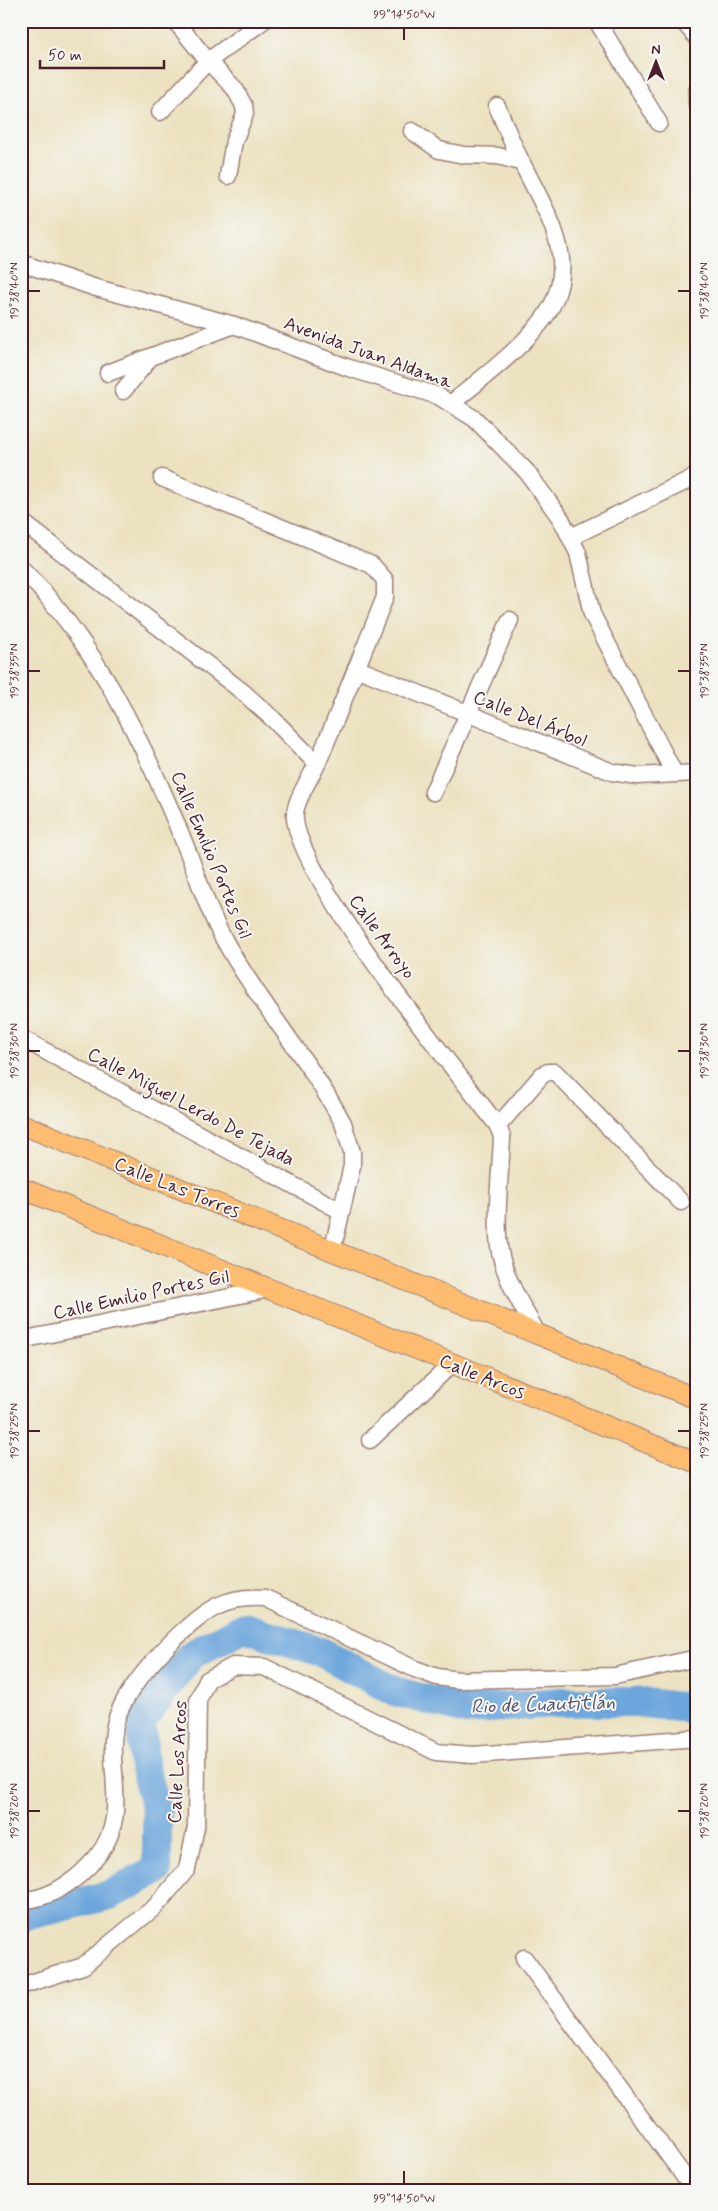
<svg xmlns="http://www.w3.org/2000/svg" width="718" height="2211" font-family="Mynerve,sans-serif">
	<rect width="100%" height="100%" fill="#f6f6f2"/>
	<filter id="ink" filterUnits="userSpaceOnUse"><feTurbulence type="fractalNoise" baseFrequency=".02" numOctaves="2"/><feDisplacementMap in="SourceGraphic" scale="10" xChannelSelector="R" yChannelSelector="G"/><feConvolveMatrix kernelMatrix="1 2 1 2 8 2 1 2 1" color-interpolation-filters="sRGB"/></filter>
	<filter id="wash" filterUnits="userSpaceOnUse"><feTurbulence type="fractalNoise" baseFrequency=".0096" numOctaves="4" result="noise"/><feDisplacementMap in="SourceGraphic" scale="20" xChannelSelector="R" yChannelSelector="G"/><feGaussianBlur stdDeviation="1.12" result="paint"/><feColorMatrix in="noise" values="0 0 0 0 0 0 0 0 0 0 0 0 0 0 0 0 0 1.4 0 .05"/><feComposite in="paint" operator="in"/></filter>
	<g filter="url(#wash)">
		<rect width="100%" height="100%" fill="#ece2c1"/>
		<g fill="none" stroke-linecap="round" stroke-linejoin="round">
			<polyline stroke="#6ca6dc" stroke-width="30" points="21,1917 110,1895 157,1870 157,1812 144,1765 141,1721 191,1655 244,1627 321,1652 394,1691 466,1710 561,1702 636,1702 697,1709"/>
		</g>
	</g>
	<g filter="url(#ink)">
		<g fill="none" stroke-linecap="round" stroke-linejoin="round">
			<defs>
				<g id="minor">
					<polyline points="175,21 208,61 235,89 244,106 245,114 234,141 228,176"/>
					<polyline points="597,21 659,123"/>
					<polyline points="683,21 697,38"/>
					<polyline points="697,91 697,104"/>
					<polyline points="160,112 208,61 263,21"/>
					<polyline points="412,131 439,150 464,155 498,156 521,162"/>
					<polyline points="21,263 93,287 234,325 349,368 438,396 475,419 527,472 561,519 578,553 592,614 674,773"/>
					<polyline points="108,373 234,325"/>
					<polyline points="123,391 150,358"/>
					<path d="M 452,403 C 481,379 512,356 537,327 C 585,272 552,223 525,169 C 514,149 506,127 497,106"/>
					<path d="M 162,478 L 372,565 L 385,580 L 385,597 C 363,652 341,707 318,762 C 311,777 297,797 295,813 C 289,866 459,1075 498,1126 L 502,1137 C 501,1168 494,1223 500,1252 C 506,1281 524,1310 539,1336"/>
					<polyline points="21,521 243,692 274,720 317,764"/>
					<polyline points="571,537 697,476"/>
					<path d="M 21,568 C 97,644 144,744 184,842 C 197,874 206,906 222,936 C 258,1002 308,1058 343,1123 L 352,1152 L 352,1166 L 332,1252"/>
					<polyline points="356,668 612,772 637,776 697,773"/>
					<polyline points="433,792 510,620"/>
					<polyline points="21,1038 341,1211"/>
					<polyline points="498,1126 542,1075 548,1072 555,1072 681,1202"/>
					<polyline points="21,1340 269,1289"/>
					<polyline points="370,1440 452,1364"/>
					<path d="M 21,1900 C 39,1900 56,1892 70,1882 C 80,1876 87,1868 95,1859 C 133,1815 104,1769 116,1721 C 124,1687 185,1622 217,1606 C 231,1599 249,1597 265,1598 L 415,1669 L 437,1677 L 459,1680 L 615,1676 L 697,1658"/>
					<polyline points="524,1958 694,2190"/>
					<polyline points="21,1986 83,1966 156,1906 187,1869 196,1827 198,1701 207,1680 233,1666 264,1667 436,1752 473,1755 697,1738"/>
				</g>
				<g id="major">
					<polyline points="21,1124 697,1399"/>
					<polyline points="21,1188 697,1463"/>
				</g>
			</defs>
			<use href="#minor" stroke="#9b8076" stroke-width="19"/>
			<use href="#major" stroke="#9b8076" stroke-width="22"/>
			<use href="#minor" stroke="#fff" stroke-width="16"/>
			<use href="#major" stroke="#fdbc70" stroke-width="20"/>
		</g>
	</g>
	<path fill="none" stroke="#4a1f2b" stroke-width="2" d="M 404,28 L 404,40M 28,291 L 40,291M 678,291 L 690,291M 28,671 L 40,671M 678,671 L 690,671M 28,1051 L 40,1051M 678,1051 L 690,1051M 28,1431 L 40,1431M 678,1431 L 690,1431M 28,1811 L 40,1811M 678,1811 L 690,1811M 404,2171 L 404,2184"/>
	<g text-anchor="middle" dominant-baseline="central" stroke-width="4" stroke-linejoin="round" paint-order="stroke">
		<g font-size="19" fill="#4a1f2b" stroke="#f6f6f2">
			<text transform="translate(368 353) rotate(20)">Avenida Juan Aldama</text>
			<text transform="translate(530 719) rotate(22)">Calle Del Árbol</text>
			<text transform="translate(211 855) rotate(67)">Calle Emilio Portes Gil</text>
			<text transform="translate(382 937) rotate(54)">Calle Arroyo</text>
			<text transform="translate(191 1107) rotate(28)">Calle Miguel Lerdo De Tejada</text>
			<text transform="translate(177 1188) rotate(22)">Calle Las Torres</text>
			<text transform="translate(141 1295) rotate(-12)">Calle Emilio Portes Gil</text>
			<text transform="translate(482 1377) rotate(22)">Calle Arcos</text>
			<text transform="translate(178 1762) rotate(-87)">Calle Los Arcos</text>
		</g>
		<g font-size="20" font-style="italic" fill="#585572" stroke="#f6f6f2">
			<text transform="translate(543 1705) rotate(-2)">Rio de Cuautitlán</text>
		</g>
	</g>
	<rect width="718" height="2211" fill="none" stroke="#f6f6f2" stroke-width="55"/>
	<g transform="translate(656 62)" stroke="#f6f6f2" stroke-width="4" paint-order="stroke">
	<path d="M0-4L9 19L0 12L-9 19Z" fill="#4a1f2b"/>
	<text y="-8" font-size="14" font-weight="bold" text-anchor="middle" fill="#4a1f2b">N</text>
	</g>
	<path d="M40 60v8h124v-8" fill="none" stroke="#4a1f2b" stroke-width="2.5"/>
	<text x="48" y="60" font-size="15" fill="#4a1f2b" stroke="#f6f6f2" stroke-width="4" paint-order="stroke">50 m</text>
	<rect x="28" y="28" width="662" height="2156" fill="none" stroke="#4a1f2b" stroke-width="2"/>
	<g font-size="12" text-anchor="middle" fill="#4a1f2b">
		<text x="404" y="18">99°14'50"W</text>
		<text transform="translate(14 291) rotate(-90)" y="4">19°38'40"N</text>
		<text transform="translate(704 291) rotate(-90)" y="4">19°38'40"N</text>
		<text transform="translate(14 671) rotate(-90)" y="4">19°38'35"N</text>
		<text transform="translate(704 671) rotate(-90)" y="4">19°38'35"N</text>
		<text transform="translate(14 1051) rotate(-90)" y="4">19°38'30"N</text>
		<text transform="translate(704 1051) rotate(-90)" y="4">19°38'30"N</text>
		<text transform="translate(14 1431) rotate(-90)" y="4">19°38'25"N</text>
		<text transform="translate(704 1431) rotate(-90)" y="4">19°38'25"N</text>
		<text transform="translate(14 1811) rotate(-90)" y="4">19°38'20"N</text>
		<text transform="translate(704 1811) rotate(-90)" y="4">19°38'20"N</text>
		<text x="404" y="2202">99°14'50"W</text>
	</g>
</svg>
